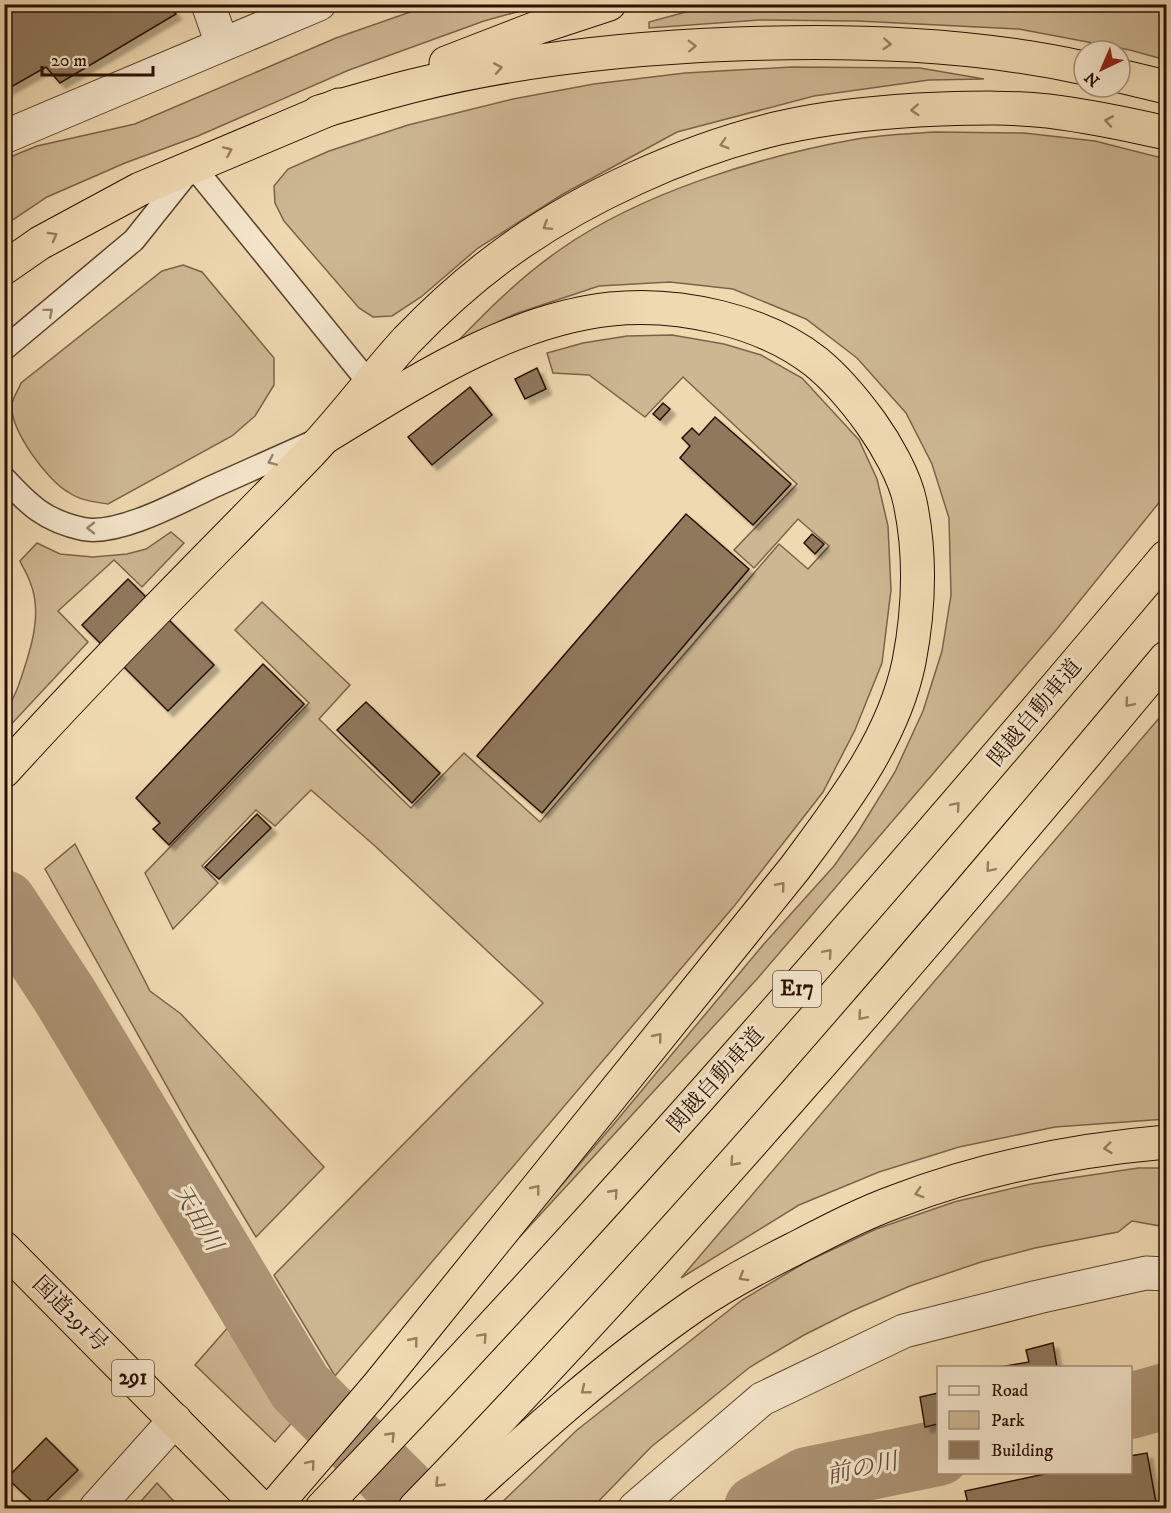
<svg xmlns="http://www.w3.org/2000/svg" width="1171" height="1513" font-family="'IM FELL DW Pica','Noto Serif JP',serif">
	<defs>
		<filter id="shadow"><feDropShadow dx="5.5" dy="5.5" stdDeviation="1.5" flood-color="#0004"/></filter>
	</defs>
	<rect width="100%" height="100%" fill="#efd9b1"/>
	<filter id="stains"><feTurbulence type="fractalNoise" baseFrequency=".00333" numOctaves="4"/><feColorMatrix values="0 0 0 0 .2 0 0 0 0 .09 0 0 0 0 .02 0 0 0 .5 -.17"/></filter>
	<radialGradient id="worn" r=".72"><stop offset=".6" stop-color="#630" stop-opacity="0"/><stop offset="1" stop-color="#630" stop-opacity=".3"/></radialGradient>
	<g fill="#cdb793" stroke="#7b634a" stroke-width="1.5">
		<polygon points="433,4 542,5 484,21 349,70 198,136 125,163 47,197 5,225 5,159 37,146 135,124 336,38"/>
		<polygon points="715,4 1166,5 1166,60 1130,50 1019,29 858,21 759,20 649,28 649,22"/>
		<polygon points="792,67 920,68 984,79 929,80 814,96 677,132 563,194 478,248 421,297 392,316 373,317 359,308 284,221 275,203 274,186 288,169 329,151 408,125 513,99 594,84 685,73"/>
		<path d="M 934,132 L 1024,133 L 1095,141 L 1166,159 L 1166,494 L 1057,629 L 757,979 L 482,1278 L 613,1125 L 763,945 L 834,866 L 858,832 L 895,772 L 923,711 L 942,651 L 951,595 L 949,518 L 932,464 L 906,413 L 857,358 L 806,319 L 733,289 L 670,282 L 599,286 L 515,314 L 459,340 C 490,307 523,275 561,249 C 641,193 761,156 857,139 C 882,135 908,134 934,132 Z"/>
		<path d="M 183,265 L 202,272 L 274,358 L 274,385 L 255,416 L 232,436 L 108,504 C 94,502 79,500 68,492 C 47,480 9,429 12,404 C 13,397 19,389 21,383 L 162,271 Z"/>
		<polygon points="672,335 724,344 761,355 802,378 859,440 877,479 888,526 891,590 882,663 855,730 823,792 735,905 335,1376 274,1275 543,1003 375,846 311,790 275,826 256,810 202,866 218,883 173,929 145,873 309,703 235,630 262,602 350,685 319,719 411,808 464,753 540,822 779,544 808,569 829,546 798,519 754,568 734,550 797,484 683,377 645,417 589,375 553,373 547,353 583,343 627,336"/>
		<path d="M 171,532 L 184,543 L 142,587 L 114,560 L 58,611 L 88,642 L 5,731 C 4,709 11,705 18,687 C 29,655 44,615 30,582 C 28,575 23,568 20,561 L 37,543 L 60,554 L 93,557 L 127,554 L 146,549 Z"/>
		<polygon points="1166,710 1166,1119 1055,1127 959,1147 879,1172 799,1205 681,1278"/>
		<polygon points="75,844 150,991 181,1014 324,1167 256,1237 188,1124 45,869"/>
		<polygon points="1138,1168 1166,1168 1166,1227 1132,1221 1118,1232 1035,1248 981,1262 910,1286 852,1311 804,1335 750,1367 696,1411 651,1447 592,1508 496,1508 577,1430 742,1300 806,1262 876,1229 954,1202 1031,1184"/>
		<polygon points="244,1309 304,1409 275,1442 195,1365"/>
		<polygon points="157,1483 180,1508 135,1508"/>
	</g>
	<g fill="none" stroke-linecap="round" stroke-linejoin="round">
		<g stroke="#ac9475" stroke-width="66">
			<polyline points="4,903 65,996 300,1387 421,1508"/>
			<polyline points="1130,1406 1166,1396"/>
			<polyline points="757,1508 807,1480 938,1453"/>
		</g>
	</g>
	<g fill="#90785c" stroke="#290f00" stroke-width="1.5" filter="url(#shadow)">
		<polygon points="4,4 169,4 176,14 60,83 46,67 4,91"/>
		<polygon points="537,368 546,389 525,399 515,379"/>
		<polygon points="470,387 492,415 432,465 408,437"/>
		<polygon points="663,403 670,409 660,420 653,414"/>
		<polygon points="715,417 791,484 753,525 680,458 690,446 682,438 692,428 699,435"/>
		<polygon points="686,514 749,569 542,813 477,756"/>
		<polygon points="812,534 824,544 815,554 804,543"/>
		<polygon points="128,579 214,665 168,711 82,625"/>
		<polygon points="263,664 304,704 169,845 153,829 160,823 136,798"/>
		<polygon points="366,702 440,773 412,803 337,730"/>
		<polygon points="257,814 271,828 219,879 205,867"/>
		<polygon points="1053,1343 1057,1368 993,1368 1029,1362 1026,1350"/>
		<polygon points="938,1393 938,1424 925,1427 920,1397"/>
		<polygon points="46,1438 78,1470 39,1508 7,1478"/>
		<polygon points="1147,1453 1157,1508 969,1508 965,1491 1054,1472 1130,1472 1130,1456"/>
	</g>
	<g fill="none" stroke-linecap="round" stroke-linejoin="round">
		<defs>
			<g id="service">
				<polyline points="4,349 134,240 193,166 370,384"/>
				<path d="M 4,478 C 29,505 45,521 83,529 C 118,536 180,502 212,487 C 246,472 279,457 313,442"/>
			</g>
			<g id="minor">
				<polyline points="208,4 222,44"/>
				<polyline points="4,137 319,4"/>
				<polyline points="96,1508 175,1420"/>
				<polyline points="635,1508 762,1399 904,1331 1038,1297 1146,1273 1166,1274"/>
			</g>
			<polyline id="trunk" points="4,1248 261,1508"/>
			<g id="motorway">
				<polyline points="446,63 539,27 609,4"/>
				<polyline points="1120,76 1166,87"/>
				<path d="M 319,112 C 351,103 383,93 416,85 C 520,59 628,48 736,44 C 851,40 970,43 1084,68"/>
				<polyline points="4,268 40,243 140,189 339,105"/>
				<path d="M 4,771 C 101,664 204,562 305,458 C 341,421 372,378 407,340 C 436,310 469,280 503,255 C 580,198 686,150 779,128 C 832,116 887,111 941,109 C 976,108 1013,107 1048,111 C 1088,116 1127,124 1166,133"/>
				<path d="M 273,1508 L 377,1387 L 795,868 C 841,806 893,740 909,662 C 919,610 921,554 910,502 C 905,477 886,444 871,423 C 855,401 837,379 816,362 C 763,320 678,302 611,309 C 507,320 412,384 325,437"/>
				<path d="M 322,1508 C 615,1201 893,881 1166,557"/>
				<path d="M 415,1508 C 678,1236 924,948 1166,658"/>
				<path d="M 451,1508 C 529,1437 608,1365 695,1305 C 726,1284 760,1266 794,1249 C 827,1232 861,1214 897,1201 C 983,1168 1075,1150 1166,1142"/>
			</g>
		</defs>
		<use href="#service" stroke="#5a422c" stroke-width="25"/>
		<use href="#minor" stroke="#5a422c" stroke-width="35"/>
		<use href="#trunk" stroke="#290f00" stroke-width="35"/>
		<use href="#motorway" stroke="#290f00" stroke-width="35"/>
		<use href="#service" stroke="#f5e6cc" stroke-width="22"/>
		<use href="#minor" stroke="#f5e6cc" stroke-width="33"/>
		<use href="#trunk" stroke="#efd9b1" stroke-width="33"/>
		<use href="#motorway" stroke="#efd9b1" stroke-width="33"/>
	</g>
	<defs><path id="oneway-chevron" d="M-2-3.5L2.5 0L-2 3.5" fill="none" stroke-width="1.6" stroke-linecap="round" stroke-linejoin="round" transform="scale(1.5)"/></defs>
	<g stroke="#967e61">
		<use href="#oneway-chevron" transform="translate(887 44) rotate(4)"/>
		<use href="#oneway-chevron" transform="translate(692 46) rotate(-2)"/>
		<use href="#oneway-chevron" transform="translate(498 68) rotate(-10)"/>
		<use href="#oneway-chevron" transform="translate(915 110) rotate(177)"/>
		<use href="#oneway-chevron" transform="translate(1109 121) rotate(-170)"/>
		<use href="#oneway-chevron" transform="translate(724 144) rotate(163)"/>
		<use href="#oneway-chevron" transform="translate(228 151) rotate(-23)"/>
		<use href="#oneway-chevron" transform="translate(547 226) rotate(148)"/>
		<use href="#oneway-chevron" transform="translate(53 236) rotate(-29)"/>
		<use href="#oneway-chevron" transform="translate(1129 703) rotate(130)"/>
		<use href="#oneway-chevron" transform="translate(956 806) rotate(-49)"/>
		<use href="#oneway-chevron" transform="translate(990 868) rotate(131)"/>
		<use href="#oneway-chevron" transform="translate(781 886) rotate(-50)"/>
		<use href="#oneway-chevron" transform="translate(828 953) rotate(-49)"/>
		<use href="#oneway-chevron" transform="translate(862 1016) rotate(131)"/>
		<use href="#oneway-chevron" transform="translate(658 1037) rotate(-51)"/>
		<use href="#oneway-chevron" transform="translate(1108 1148) rotate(174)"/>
		<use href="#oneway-chevron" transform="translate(734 1162) rotate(132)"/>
		<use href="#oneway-chevron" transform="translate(536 1189) rotate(-51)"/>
		<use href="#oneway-chevron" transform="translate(614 1193) rotate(-48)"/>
		<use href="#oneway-chevron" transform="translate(919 1193) rotate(162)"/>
		<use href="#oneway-chevron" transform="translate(743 1277) rotate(149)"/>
		<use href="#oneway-chevron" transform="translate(483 1337) rotate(-47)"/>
		<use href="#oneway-chevron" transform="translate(414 1341) rotate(-51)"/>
		<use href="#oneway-chevron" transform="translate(585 1390) rotate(141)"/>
		<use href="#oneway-chevron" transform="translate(391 1436) rotate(-46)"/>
		<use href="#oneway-chevron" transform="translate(311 1464) rotate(-50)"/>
		<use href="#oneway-chevron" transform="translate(439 1483) rotate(134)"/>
	</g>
	<g stroke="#998570">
		<use href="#oneway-chevron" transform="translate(49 312) rotate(-40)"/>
		<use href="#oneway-chevron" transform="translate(272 461) rotate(156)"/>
		<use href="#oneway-chevron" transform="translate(91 528) rotate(-180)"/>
	</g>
	<g text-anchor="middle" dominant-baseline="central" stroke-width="6" stroke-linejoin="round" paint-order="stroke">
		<g fill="#f5e6cc" stroke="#66503d" stroke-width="1.5">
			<rect x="773" y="971" width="48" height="36" rx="4.5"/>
			<rect x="112" y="1360" width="42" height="36" rx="4.5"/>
		</g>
		<g font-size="21" font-weight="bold" fill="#290f00">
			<text x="797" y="989">E17</text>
			<text x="133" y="1378">291</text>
		</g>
		<g font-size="22" fill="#290f00" stroke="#f5e6cc">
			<text transform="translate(1035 713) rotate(-50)">関越自動車道</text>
			<text transform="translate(716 1080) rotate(-48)">関越自動車道</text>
			<text transform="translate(70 1314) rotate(45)">国道291号</text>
		</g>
		<g font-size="24" font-style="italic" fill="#644b35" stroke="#f5e6cc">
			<text transform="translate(197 1218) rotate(59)">天田川</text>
			<text transform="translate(862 1469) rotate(-12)">前の川</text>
		</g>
	</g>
	<rect width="1171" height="1513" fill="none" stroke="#efd9b1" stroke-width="24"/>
	<rect x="6" y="6" width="1159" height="1501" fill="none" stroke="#290f00" stroke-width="3"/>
	<rect x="12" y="12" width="1147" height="1489" fill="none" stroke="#290f00" stroke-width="1.5"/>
	<rect x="937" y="1366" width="195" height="108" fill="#f5e6cc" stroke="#a3907a" stroke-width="1.5"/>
	<rect x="949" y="1386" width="30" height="9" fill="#f5e6cc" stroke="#a3907a" stroke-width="1.5"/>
	<text x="991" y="1396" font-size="18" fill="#290f00">Road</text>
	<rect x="949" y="1411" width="30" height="18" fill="#cdb793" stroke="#a3907a" stroke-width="1.5"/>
	<text x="991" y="1426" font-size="18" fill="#290f00">Park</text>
	<rect x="949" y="1441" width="30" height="18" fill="#90785c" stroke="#a3907a" stroke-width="1.5"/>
	<text x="991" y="1456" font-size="18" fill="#290f00">Building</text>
	<g transform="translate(1102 69) rotate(224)"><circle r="28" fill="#f5e6cc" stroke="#a3907a" stroke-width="1.5"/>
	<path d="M0-4.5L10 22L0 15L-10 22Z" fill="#8f2418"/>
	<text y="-9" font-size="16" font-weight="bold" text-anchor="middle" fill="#290f00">N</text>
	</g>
	<path d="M42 66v9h111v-9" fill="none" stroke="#290f00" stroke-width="3"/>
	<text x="51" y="66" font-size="18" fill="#290f00" stroke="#f5e6cc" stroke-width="4.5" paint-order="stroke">20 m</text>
	<rect width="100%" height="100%" filter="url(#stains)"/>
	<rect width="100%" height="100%" fill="url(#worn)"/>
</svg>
